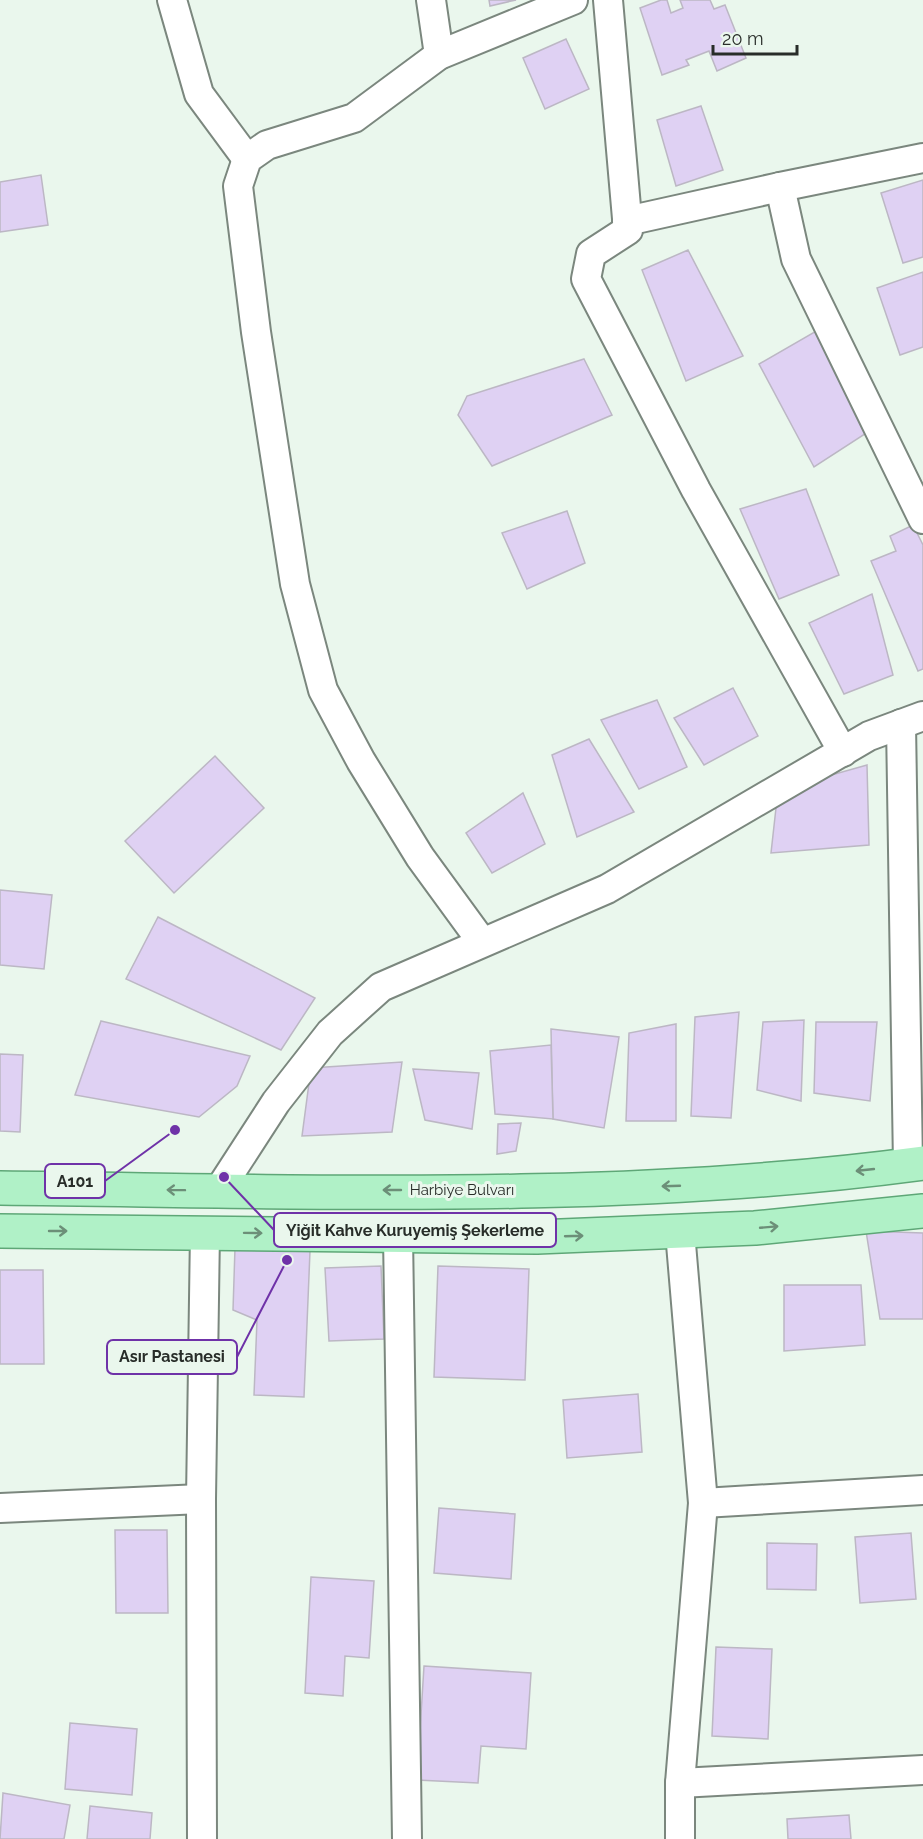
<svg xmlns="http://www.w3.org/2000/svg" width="923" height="1839" font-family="Raleway,sans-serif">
	<rect width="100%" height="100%" fill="#eaf7ed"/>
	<g fill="#dfd1f3" stroke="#bcb7c4" stroke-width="1.5">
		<polygon points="489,0 516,0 490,6"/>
		<polygon points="661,0 667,0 671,13 683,8 680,0 710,0 714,9 725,5 746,58 717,71 709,51 686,60 689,65 662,75 640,8"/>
		<polygon points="566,39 589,89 545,109 523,58"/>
		<polygon points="701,106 723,170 676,186 657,120"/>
		<polygon points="41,175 48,225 0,232 0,182"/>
		<polygon points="923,180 923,257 903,263 881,193"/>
		<polygon points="688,250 743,356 686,381 642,270"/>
		<polygon points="923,272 923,347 900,355 877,288"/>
		<polygon points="818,330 868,432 814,467 759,364"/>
		<polygon points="584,359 612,415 492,466 458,415 467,396"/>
		<polygon points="806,489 839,575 779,599 740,509"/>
		<polygon points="567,511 585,563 527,589 502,533"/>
		<polygon points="913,525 923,545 923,669 918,671 871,561 896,551 890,536"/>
		<polygon points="872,594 893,675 844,694 809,623"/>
		<polygon points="733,688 758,736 704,765 674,718"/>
		<polygon points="657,700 687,767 639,789 601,720"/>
		<polygon points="589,739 634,812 577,837 552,755"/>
		<polygon points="215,756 264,808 174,893 125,841"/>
		<polygon points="867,765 869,845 771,853 778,790"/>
		<polygon points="523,793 545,844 492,873 466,833"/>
		<polygon points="0,890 52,895 44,969 0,965"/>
		<polygon points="158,917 315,998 281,1050 126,979"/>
		<polygon points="739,1012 731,1118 691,1116 695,1017"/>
		<polygon points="804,1020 801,1101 757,1090 763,1022"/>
		<polygon points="101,1021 250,1056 237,1086 199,1117 75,1095"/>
		<polygon points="816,1022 877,1022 870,1101 814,1093"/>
		<polygon points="676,1024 676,1121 626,1121 629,1033"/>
		<polygon points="551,1029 619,1037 604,1128 553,1119"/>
		<polygon points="551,1045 553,1119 495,1114 490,1051"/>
		<polygon points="0,1054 23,1055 20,1132 0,1131"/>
		<polygon points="402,1062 392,1132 302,1136 311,1068"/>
		<polygon points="413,1069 479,1073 472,1129 425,1120"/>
		<polygon points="521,1123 516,1151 497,1154 498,1124"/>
		<polygon points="866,1231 923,1233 923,1319 880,1319"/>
		<polygon points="235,1248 310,1251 304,1397 254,1395 257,1320 233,1310"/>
		<polygon points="381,1266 384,1339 329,1341 325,1268"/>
		<polygon points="438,1266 529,1269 525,1380 434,1377"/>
		<polygon points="0,1270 43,1270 44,1364 0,1364"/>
		<polygon points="784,1285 861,1285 865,1345 784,1351"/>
		<polygon points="638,1394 642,1452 567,1458 563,1400"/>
		<polygon points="439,1508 515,1514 511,1579 434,1573"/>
		<polygon points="115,1530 167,1530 168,1613 116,1613"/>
		<polygon points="911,1533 916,1599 860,1603 855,1537"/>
		<polygon points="767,1543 817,1544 816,1590 767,1589"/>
		<polygon points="311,1577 374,1581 369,1658 345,1656 343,1696 305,1693"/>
		<polygon points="716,1647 772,1649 768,1739 712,1736"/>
		<polygon points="424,1666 531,1673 526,1749 481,1746 478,1783 417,1780"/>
		<polygon points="70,1723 137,1729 132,1795 65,1789"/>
		<polygon points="3,1793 70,1805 64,1839 0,1839"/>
		<polygon points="90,1806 152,1813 150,1839 87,1839"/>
		<polygon points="849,1815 851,1839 788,1839 787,1819"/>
	</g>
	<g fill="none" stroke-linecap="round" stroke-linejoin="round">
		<defs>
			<g id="street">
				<polyline points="172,0 199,94 247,159"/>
				<polyline points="431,0 439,55"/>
				<polyline points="608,0 628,230 591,254 586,279 696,490 843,752"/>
				<polyline points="923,158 780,187 796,259 923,519"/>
				<polyline points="627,221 780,187"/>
				<polyline points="901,724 908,1165"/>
				<polyline points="482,942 420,857 361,761 323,690 295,584 256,332 238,186 247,159 267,145 354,118 439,55 573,0"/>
				<polyline points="219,1190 276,1102 330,1033 381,987 607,889 869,736 923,716"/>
				<polyline points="680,1232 703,1503 680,1783 680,1839"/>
				<polyline points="398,1235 407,1839"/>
				<polyline points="703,1503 923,1490"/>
				<polyline points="0,1508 201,1499"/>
				<polyline points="680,1783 923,1770"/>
				<polyline points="202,1839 201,1499 205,1232"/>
			</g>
			<g id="primary">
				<path d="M 0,1188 C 307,1191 618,1204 923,1163"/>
				<polyline points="0,1231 537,1237 755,1228 923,1211"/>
			</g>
		</defs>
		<use href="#street" stroke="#7b877e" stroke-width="32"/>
		<use href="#primary" stroke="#5ea777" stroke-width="36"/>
		<use href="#street" stroke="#fff" stroke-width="28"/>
		<use href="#primary" stroke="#b0f1c7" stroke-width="33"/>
	</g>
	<defs><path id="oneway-shaft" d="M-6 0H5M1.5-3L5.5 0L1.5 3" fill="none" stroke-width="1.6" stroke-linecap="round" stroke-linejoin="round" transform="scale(1.5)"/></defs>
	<g stroke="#6c8f78">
		<use href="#oneway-shaft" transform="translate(865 1170) rotate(174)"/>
		<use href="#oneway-shaft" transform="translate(671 1186) rotate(178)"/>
		<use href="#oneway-shaft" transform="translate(176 1190) rotate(-179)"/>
		<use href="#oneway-shaft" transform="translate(392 1190) rotate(-180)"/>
		<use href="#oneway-shaft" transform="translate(769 1227) rotate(-5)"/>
		<use href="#oneway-shaft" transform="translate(58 1231)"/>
		<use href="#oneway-shaft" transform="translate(253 1233) rotate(1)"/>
		<use href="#oneway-shaft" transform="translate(574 1236) rotate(-2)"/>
	</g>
	<g text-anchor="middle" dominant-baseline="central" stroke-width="6" stroke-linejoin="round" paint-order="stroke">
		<g font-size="15" fill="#282d29" stroke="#eaf7ed">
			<text x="462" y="1190">Harbiye Bulvarı</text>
		</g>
	</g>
	<path fill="none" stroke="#6f32a8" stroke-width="2" d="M175 1130L105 1181M224 1177L274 1230M287 1260L237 1357"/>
	<g fill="#6f32a8" stroke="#eaf7ed" stroke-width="2">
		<circle cx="175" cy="1130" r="6"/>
		<circle cx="224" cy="1177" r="6"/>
		<circle cx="287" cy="1260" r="6"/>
	</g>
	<g fill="#eaf7ed" stroke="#6f32a8" stroke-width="2">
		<rect x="45" y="1164" width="60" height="34" rx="6"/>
		<rect x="274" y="1213" width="282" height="34" rx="6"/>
		<rect x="107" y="1340" width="130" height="34" rx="6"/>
	</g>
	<g font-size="16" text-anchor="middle" font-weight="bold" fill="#282d29">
		<text x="75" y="1187">A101</text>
		<text x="415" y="1236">Yiğit Kahve Kuruyemiş Şekerleme</text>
		<text x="172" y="1362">Asır Pastanesi</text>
	</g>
	<path d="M713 45v9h84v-9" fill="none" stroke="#282d29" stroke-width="3"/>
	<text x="722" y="45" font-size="18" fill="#282d29" stroke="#eaf7ed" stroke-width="4.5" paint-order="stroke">20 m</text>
</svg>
